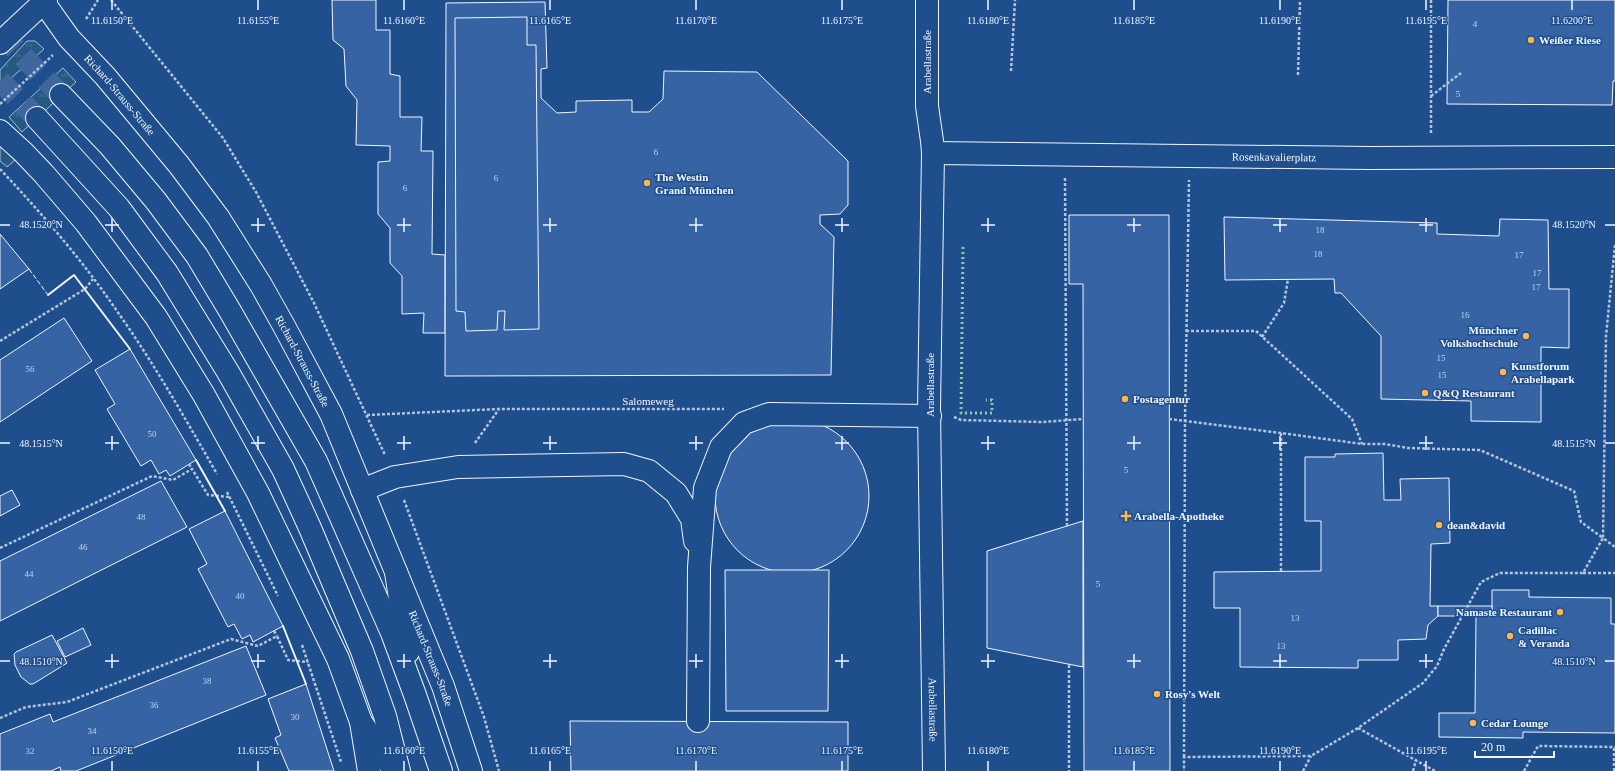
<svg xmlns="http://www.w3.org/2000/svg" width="1615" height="771" font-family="Georgia,serif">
	<defs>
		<pattern id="grass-tufts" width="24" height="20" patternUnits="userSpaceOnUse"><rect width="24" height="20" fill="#245a82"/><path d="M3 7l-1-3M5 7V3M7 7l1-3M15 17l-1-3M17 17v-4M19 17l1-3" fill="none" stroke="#447295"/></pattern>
	</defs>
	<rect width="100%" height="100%" fill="#1f4e8c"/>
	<g fill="url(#grass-tufts)" stroke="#a8bbd7">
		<polygon points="27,41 35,41 44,49 0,88 0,70"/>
		<polygon points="63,68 76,82 22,132 9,117"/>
		<polygon points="0,146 15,160 7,167 0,161"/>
	</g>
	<g fill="#3563a3" stroke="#f2f6ff">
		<polygon points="332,0 376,0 376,30 390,30 390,74 400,76 400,117 422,117 421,151 433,151 432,254 445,255 445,333 423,333 424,313 402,314 402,276 390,263 390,228 378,214 378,162 390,161 390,146 356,145 357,100 346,86 344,49 333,40"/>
		<polygon points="1448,0 1615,0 1615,81 1613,81 1612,105 1447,104"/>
		<polygon points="545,2 547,68 541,69 541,98 557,113 576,112 576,101 632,100 632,112 649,112 663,99 664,71 757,72 848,161 848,205 840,214 820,215 820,224 834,237 831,375 445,376 446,3"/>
		<polygon points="527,17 527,45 536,45 539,329 504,330 505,311 498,311 497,330 466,331 465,312 456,311 455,18"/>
		<polygon points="1069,215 1169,215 1170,771 1084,771 1083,284 1069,284"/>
		<polygon points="1224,217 1437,223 1437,234 1499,236 1500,219 1548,220 1549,289 1569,289 1569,348 1541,347 1541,422 1471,421 1471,401 1381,399 1381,336 1341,293 1335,293 1334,279 1225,280"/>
		<polygon points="0,234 29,269 0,289"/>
		<polygon points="64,318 92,361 0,422 0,360"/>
		<polygon points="130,349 196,460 170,476 166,470 159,474 151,460 141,466 107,409 115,404 95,370"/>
		<circle cx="792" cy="496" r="77"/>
		<polygon points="1383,453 1384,500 1401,500 1400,479 1449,478 1450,543 1431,544 1430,606 1438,606 1438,616 1428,625 1426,639 1398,640 1398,660 1358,660 1358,668 1240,667 1240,608 1214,608 1214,572 1321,571 1321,521 1305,521 1305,457 1335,457 1335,454"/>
		<polygon points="161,481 187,527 0,621 0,561"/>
		<polygon points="12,490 20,505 0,516 0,496"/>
		<polygon points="225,511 283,626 253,642 250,635 242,639 234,624 228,627 198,569 207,564 189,529"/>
		<polygon points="1083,521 1083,667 987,648 987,551"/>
		<polygon points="725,570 829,570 828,711 726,711"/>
		<polygon points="1492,590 1529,590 1529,597 1611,598 1611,624 1615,624 1615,733 1523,732 1523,738 1439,737 1439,713 1475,713 1476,616 1492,616"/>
		<rect x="1438" y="606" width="54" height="10"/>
		<polygon points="83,628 91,645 65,657 57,641"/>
		<polygon points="52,635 67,663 33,684 30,684 21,677 15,665 14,654 16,652"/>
		<polygon points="246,646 266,695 76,771 61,771 60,767 51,771 0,771 0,734 50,714 53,722"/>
		<polygon points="306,684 334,771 289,771 275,738 281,735 268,699"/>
		<polygon points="570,721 848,722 848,771 571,771"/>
	</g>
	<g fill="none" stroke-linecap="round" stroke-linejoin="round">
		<g stroke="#3f679d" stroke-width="22" stroke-dasharray="22 11" stroke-linecap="butt">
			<polyline points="0,33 61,95"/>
			<polyline points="0,81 37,118"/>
		</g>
		<defs>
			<g id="minor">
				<path id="s1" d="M 927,0 L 927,106 L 932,141 L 933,153 L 929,409 L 934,771"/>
				<path id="s2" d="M 933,153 L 1369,158 L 1615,157"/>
				<polyline points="362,490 395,477 458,467 624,464 649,471 676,493 692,519 695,541"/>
				<polyline points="698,721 699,567 705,488 721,447 744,423 769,414 930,416"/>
			</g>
			<g id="major">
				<path id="s3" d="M 42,0 L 69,38 L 105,76 L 179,165 L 218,217 L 261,285 L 284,326 L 331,414 L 443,686 L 471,771"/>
				<polyline points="0,43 46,0"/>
				<polyline points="0,131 23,152 44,174 86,223 156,317 204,395 258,493 338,659 361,722 369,771"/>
			</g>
			<g id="highway">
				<polyline points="61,95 110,146 156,201 197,256 230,311 316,461 392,633 415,695 441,771"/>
				<polyline points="37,118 119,208 167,273 228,372 283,469 310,528 362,651 385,716 399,771"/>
				<polyline points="396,572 408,652"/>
				<polyline points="361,722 393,769"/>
			</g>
		</defs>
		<use href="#minor" stroke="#f2f6ff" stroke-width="24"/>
		<use href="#major" stroke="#f2f6ff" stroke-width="24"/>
		<use href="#highway" stroke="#f2f6ff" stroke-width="24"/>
		<g stroke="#b3c4dc" stroke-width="2.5" stroke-dasharray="3 2" stroke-linecap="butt">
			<polyline points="111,0 223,138 256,192 314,303 385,455"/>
			<polyline points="1431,0 1431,134"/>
			<polyline points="86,19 98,0"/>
			<polyline points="1011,71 1015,0"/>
			<polyline points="1298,75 1300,0"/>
			<polyline points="1431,96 1461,73"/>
			<polyline points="0,104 53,55"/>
			<path d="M 0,169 C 43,215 84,262 119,314 C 155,365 186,420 217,474"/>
			<polyline points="1065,178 1067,526"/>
			<polyline points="1615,245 1606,336 1603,538 1615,547"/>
			<polyline points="1186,331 1256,331 1352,419 1362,444"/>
			<polyline points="1262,337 1284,303 1288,279"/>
			<polyline points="0,341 85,289 93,279"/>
			<polyline points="367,415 499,409 724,409"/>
			<polyline points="954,417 961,420 1043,422 1083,419"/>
			<polyline points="1169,419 1281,433 1362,444 1385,444 1408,448 1480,450 1574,491 1581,522 1603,538 1583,573 1500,573 1481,582 1444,649 1437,666 1423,683 1358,728 1311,756 1184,757 1184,771"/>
			<polyline points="1281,433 1281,571"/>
			<polyline points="475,443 499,409"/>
			<polyline points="189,464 192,469"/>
			<polyline points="227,492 278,596"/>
			<polyline points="404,500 484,717 499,771"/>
			<polyline points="0,548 152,476 173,480 192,469 208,495 230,497"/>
			<polyline points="1583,573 1615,573"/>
			<polyline points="274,631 277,636"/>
			<polyline points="302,645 341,762"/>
			<polyline points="1069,665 1069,771"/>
			<polyline points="0,718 26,707 67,702 231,639 258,646 277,636 288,660 308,662"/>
			<polyline points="1358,728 1435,771"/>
			<polyline points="1184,757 1185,420 1189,180"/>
			<polyline points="1303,771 1311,756"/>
			<polyline points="1413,771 1416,760"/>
			<polyline points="1524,771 1538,746 1615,747"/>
			<polyline points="1614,771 1614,747"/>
		</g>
		<use href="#minor" stroke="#1f4e8c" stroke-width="22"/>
		<use href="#major" stroke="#1f4e8c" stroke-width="22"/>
		<use href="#highway" stroke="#1f4e8c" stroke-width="22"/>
		<polyline stroke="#97c8a6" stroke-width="3" stroke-dasharray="2 3" stroke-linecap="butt" points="963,247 961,413 992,413 992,400 986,400"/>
		<polyline stroke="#f2f6ff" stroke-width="1" stroke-dasharray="5 2" stroke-linecap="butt" points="29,269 48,295"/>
		<g stroke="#f2f6ff" stroke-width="2">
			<polyline points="48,295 74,275 130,349"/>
			<polyline points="196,460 225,511"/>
			<polyline points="283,626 306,684"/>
		</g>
	</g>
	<path fill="none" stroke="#f2f6ff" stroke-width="1.5" d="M 112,0 L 112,10M 258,0 L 258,10M 404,0 L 404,10M 550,0 L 550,10M 696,0 L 696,10M 842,0 L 842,10M 988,0 L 988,10M 1134,0 L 1134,10M 1280,0 L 1280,10M 1426,0 L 1426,10M 1572,0 L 1572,10M 112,218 L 112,232M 258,218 L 258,232M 404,218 L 404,232M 550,218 L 550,232M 696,218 L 696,232M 842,218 L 842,232M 988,218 L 988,232M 1134,218 L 1134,232M 1280,218 L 1280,232M 1426,218 L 1426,232M 0,225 L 10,225M 105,225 L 119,225M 251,225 L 265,225M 397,225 L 411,225M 543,225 L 557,225M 689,225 L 703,225M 835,225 L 849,225M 981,225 L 995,225M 1127,225 L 1141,225M 1273,225 L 1287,225M 1419,225 L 1433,225M 1605,225 L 1615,225M 112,436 L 112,450M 258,436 L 258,450M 404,436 L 404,450M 550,436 L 550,450M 696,436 L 696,450M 842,436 L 842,450M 988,436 L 988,450M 1134,436 L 1134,450M 1280,436 L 1280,450M 1426,436 L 1426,450M 0,443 L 10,443M 105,443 L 119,443M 251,443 L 265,443M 397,443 L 411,443M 543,443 L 557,443M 689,443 L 703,443M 835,443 L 849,443M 981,443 L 995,443M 1127,443 L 1141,443M 1273,443 L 1287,443M 1419,443 L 1433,443M 1605,443 L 1615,443M 112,654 L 112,668M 258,654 L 258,668M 404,654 L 404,668M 550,654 L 550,668M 696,654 L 696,668M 842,654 L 842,668M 988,654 L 988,668M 1134,654 L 1134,668M 1280,654 L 1280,668M 1426,654 L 1426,668M 0,661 L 10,661M 105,661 L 119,661M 251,661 L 265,661M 397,661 L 411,661M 543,661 L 557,661M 689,661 L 703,661M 835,661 L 849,661M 981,661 L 995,661M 1127,661 L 1141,661M 1273,661 L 1287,661M 1419,661 L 1433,661M 1605,661 L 1615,661M 112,761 L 112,771M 258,761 L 258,771M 404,761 L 404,771M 550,761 L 550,771M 696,761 L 696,771M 842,761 L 842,771M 988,761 L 988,771M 1134,761 L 1134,771M 1280,761 L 1280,771M 1426,761 L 1426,771"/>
	<g fill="#ffb74d" stroke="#1f4e8c" stroke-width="1.5">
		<circle cx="1531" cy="40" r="4"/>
		<circle cx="647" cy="183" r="4"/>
		<circle cx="1526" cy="336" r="4"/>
		<circle cx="1503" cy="372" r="4"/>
		<circle cx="1425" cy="393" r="4"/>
		<circle cx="1125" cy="399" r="4"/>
		<path d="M1124 510h4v4h4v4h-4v4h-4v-4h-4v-4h4z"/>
		<circle cx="1439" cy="525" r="4"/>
		<circle cx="1560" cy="612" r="4"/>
		<circle cx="1510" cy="636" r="4"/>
		<circle cx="1157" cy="694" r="4"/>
		<circle cx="1473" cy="723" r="4"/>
	</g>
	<g text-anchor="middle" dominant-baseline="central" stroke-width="3" stroke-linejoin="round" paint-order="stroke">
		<g font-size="9" fill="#c3d1e8">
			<text x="1475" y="24">4</text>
			<text x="1458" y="94">5</text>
			<text x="656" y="152">6</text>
			<text x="496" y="178">6</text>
			<text x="405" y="188">6</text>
			<text x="1320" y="230">18</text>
			<text x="1318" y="254">18</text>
			<text x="1519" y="255">17</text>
			<text x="1537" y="273">17</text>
			<text x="1536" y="287">17</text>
			<text x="1465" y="315">16</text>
			<text x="1441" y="358">15</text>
			<text x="30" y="369">56</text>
			<text x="1442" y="375">15</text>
			<text x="152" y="434">50</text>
			<text x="1126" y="470">5</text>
			<text x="141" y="517">48</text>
			<text x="83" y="547">46</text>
			<text x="29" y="574">44</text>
			<text x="1098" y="584">5</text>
			<text x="240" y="596">40</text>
			<text x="1295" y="618">13</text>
			<text x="1281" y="646">13</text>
			<text x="207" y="681">38</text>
			<text x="154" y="705">36</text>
			<text x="295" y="717">30</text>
			<text x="92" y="731">34</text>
			<text x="30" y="751">32</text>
		</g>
		<g font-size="11" font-weight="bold" fill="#f2f6ff" stroke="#1f4e8c" text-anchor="start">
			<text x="1539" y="40">Weißer Riese</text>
			<text x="655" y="177">The Westin<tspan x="655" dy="13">Grand München</tspan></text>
			<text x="1518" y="330" text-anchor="end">Münchner<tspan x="1518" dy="13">Volkshochschule</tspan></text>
			<text x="1511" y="366">Kunstforum<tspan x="1511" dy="13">Arabellapark</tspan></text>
			<text x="1433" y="393">Q&amp;Q Restaurant</text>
			<text x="1133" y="399">Postagentur</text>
			<text x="1134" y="516">Arabella-Apotheke</text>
			<text x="1447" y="525">dean&amp;david</text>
			<text x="1552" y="612" text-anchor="end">Namaste Restaurant</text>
			<text x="1518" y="630">Cadillac<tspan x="1518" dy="13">&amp; Veranda</tspan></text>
			<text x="1165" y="694">Rosy's Welt</text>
			<text x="1481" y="723">Cedar Lounge</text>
		</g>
		<g font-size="11" fill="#f2f6ff" stroke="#1f4e8c">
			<text transform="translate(927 62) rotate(-90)">Arabellastraße</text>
			<text stroke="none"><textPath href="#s3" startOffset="123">Richard-Strauss-Straße</textPath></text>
			<text stroke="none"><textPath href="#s2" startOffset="341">Rosenkavalierplatz</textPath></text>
			<text stroke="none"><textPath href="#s3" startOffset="447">Richard-Strauss-Straße</textPath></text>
			<text transform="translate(930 385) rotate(-90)">Arabellastraße</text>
			<text x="648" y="401">Salomeweg</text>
			<text stroke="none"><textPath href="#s3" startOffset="771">Richard-Strauss-Straße</textPath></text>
			<text stroke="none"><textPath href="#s1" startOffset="710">Arabellastraße</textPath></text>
		</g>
	</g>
	<g font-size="10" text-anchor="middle" fill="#f2f6ff" stroke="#1f4e8c" stroke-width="3" stroke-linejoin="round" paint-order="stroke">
		<text x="112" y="24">11.6150°E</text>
		<text x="258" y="24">11.6155°E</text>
		<text x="404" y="24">11.6160°E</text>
		<text x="550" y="24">11.6165°E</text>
		<text x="696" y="24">11.6170°E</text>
		<text x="842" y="24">11.6175°E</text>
		<text x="988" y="24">11.6180°E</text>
		<text x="1134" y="24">11.6185°E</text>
		<text x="1280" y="24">11.6190°E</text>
		<text x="1426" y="24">11.6195°E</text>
		<text x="1572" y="24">11.6200°E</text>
		<text x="41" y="228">48.1520°N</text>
		<text x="1574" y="228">48.1520°N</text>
		<text x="41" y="447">48.1515°N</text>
		<text x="1574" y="447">48.1515°N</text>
		<text x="41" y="665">48.1510°N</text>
		<text x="1574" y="665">48.1510°N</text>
		<text x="112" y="754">11.6150°E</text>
		<text x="258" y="754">11.6155°E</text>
		<text x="404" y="754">11.6160°E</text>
		<text x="550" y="754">11.6165°E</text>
		<text x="696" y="754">11.6170°E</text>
		<text x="842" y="754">11.6175°E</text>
		<text x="988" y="754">11.6180°E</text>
		<text x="1134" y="754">11.6185°E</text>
		<text x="1280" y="754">11.6190°E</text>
		<text x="1426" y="754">11.6195°E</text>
	</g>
	<path d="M1475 751v6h79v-6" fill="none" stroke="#f2f6ff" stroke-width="2"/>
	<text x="1481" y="751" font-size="12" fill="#f2f6ff" stroke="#1f4e8c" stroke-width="3" paint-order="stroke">20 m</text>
</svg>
